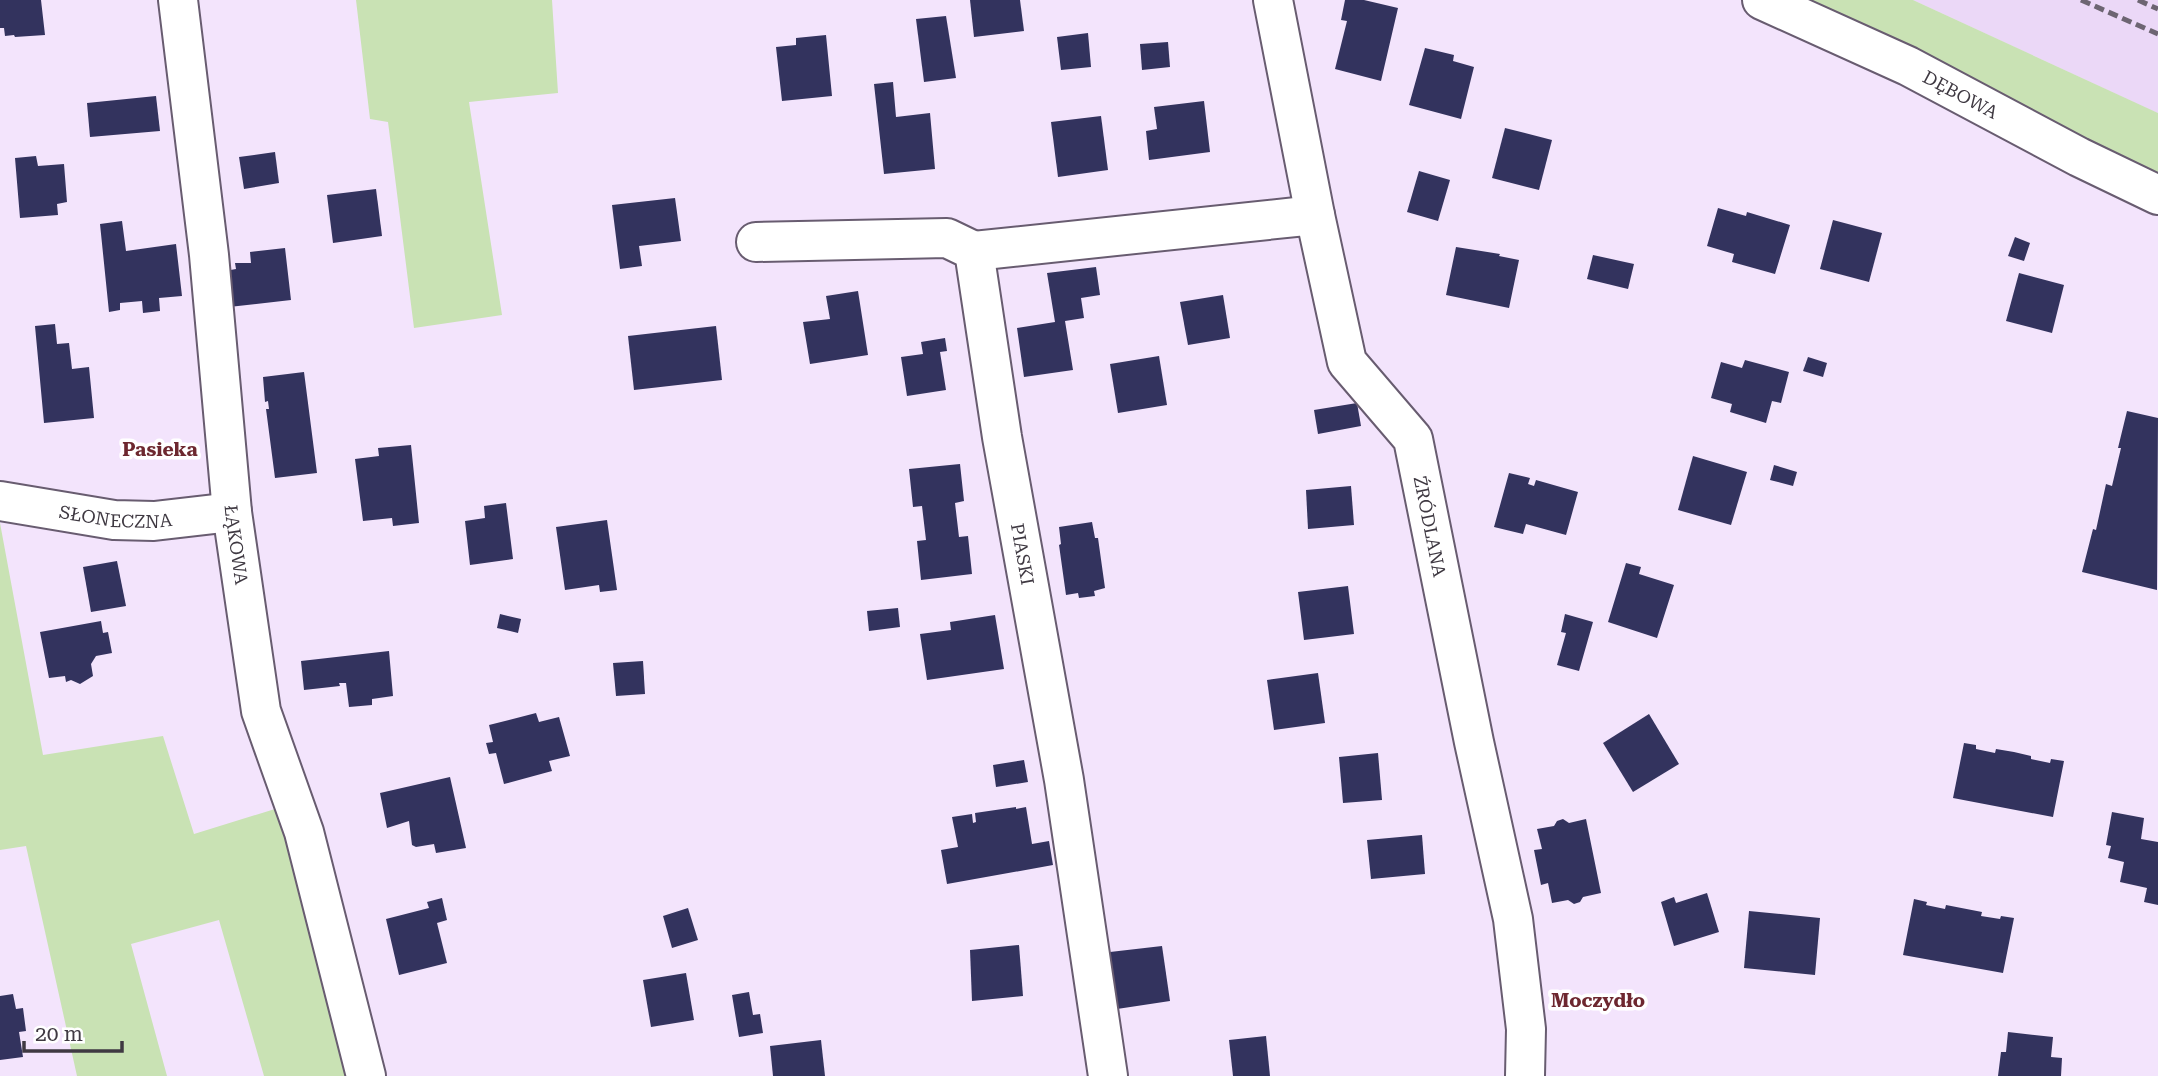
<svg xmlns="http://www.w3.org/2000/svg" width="2158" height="1076" font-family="'Roboto Serif',serif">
	<rect width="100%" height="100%" fill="#f3e4fc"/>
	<polygon fill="#ebd8f7" points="1913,0 2158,0 2158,113 2153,111"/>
	<g fill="#c9e2b4">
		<polygon points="356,0 552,0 558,93 469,102 502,315 414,328 388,122 370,119"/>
		<polygon points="1787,0 1913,0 2158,113 2158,182"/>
		<polygon points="0,523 43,755 163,736 194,834 275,809 315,915 350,1076 264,1076 219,920 131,944 167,1076 77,1076 26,846 0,850"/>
	</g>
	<g fill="#33335e">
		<polygon points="0,0 41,0 45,35 15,37 14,35 5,36 4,28 0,28"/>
		<polygon points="970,0 1020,0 1024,31 974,37"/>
		<polygon points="1345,0 1364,0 1398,8 1381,81 1335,69 1347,21 1341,20"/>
		<polygon points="946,16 956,78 924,82 916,19"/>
		<polygon points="1088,33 1091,67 1061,70 1057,37"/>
		<polygon points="826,35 832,96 782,101 776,47 796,45 796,38"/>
		<polygon points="1168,42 1170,67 1142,70 1140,44"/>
		<polygon points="1425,48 1454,55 1453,61 1474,67 1461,119 1409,105"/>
		<polygon points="893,82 896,117 930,113 935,169 884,174 874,84"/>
		<polygon points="156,96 160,131 90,137 87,103"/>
		<polygon points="1204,101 1210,152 1149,160 1146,131 1157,129 1154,107"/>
		<polygon points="1101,116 1108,170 1058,177 1051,122"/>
		<polygon points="1505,128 1552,140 1539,190 1492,178"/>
		<polygon points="275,152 279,183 244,189 239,157"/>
		<polygon points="36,156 38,166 64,164 67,202 57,204 58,215 20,218 15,158"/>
		<polygon points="1419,171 1450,180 1438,221 1407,212"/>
		<polygon points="376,189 382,236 333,243 327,195"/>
		<polygon points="675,198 681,241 639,246 642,266 620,269 612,205"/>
		<polygon points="1718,208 1746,216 1747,212 1790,225 1775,274 1732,262 1734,254 1707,246"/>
		<polygon points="1833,220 1882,233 1869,282 1820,269"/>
		<polygon points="122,221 126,251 176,244 182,296 159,298 160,311 143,313 142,301 120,303 120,310 109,312 100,224"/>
		<polygon points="2015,237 2030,243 2024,261 2008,256"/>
		<polygon points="1456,247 1500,254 1499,256 1519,260 1509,308 1446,295"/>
		<polygon points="285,248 291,300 229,307 225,271 236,269 235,263 251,263 250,252"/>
		<polygon points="1593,255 1634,264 1628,289 1587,279"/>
		<polygon points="1096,267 1100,295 1081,298 1084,318 1065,321 1073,370 1024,377 1017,328 1055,322 1047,273"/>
		<polygon points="2019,273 2064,285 2052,333 2006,321"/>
		<polygon points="858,291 868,355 810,364 803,322 830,319 826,296"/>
		<polygon points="1223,295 1230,338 1188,345 1180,302"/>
		<polygon points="55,324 57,344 69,343 72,369 89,367 94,418 44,423 35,326"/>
		<polygon points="716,326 722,380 634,390 628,336"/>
		<polygon points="945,338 947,351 940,352 946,390 907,396 901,357 923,354 921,342"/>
		<polygon points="1159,356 1167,405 1118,413 1110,364"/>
		<polygon points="1808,357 1827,363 1823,377 1803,371"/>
		<polygon points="1745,360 1789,372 1781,403 1772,401 1766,423 1730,412 1732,404 1711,398 1721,362 1742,368"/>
		<polygon points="304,372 317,473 275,478 266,409 269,409 268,401 265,402 263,377"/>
		<polygon points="1357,403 1361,426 1318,434 1314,410"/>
		<polygon points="2127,411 2158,418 2157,590 2082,572 2093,529 2096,530 2106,484 2112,486 2121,448 2118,448"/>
		<polygon points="411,445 419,523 393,526 392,518 363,521 355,459 379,456 378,448"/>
		<polygon points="1693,456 1747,472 1731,525 1678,510"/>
		<polygon points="960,464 964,501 955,503 959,537 968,536 972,574 921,580 917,541 926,540 922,506 913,507 909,469"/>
		<polygon points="1774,465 1797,472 1793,486 1770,480"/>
		<polygon points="1509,473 1530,478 1528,484 1534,486 1536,480 1578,492 1566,535 1526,524 1523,534 1494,527"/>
		<polygon points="1351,486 1354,525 1308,529 1306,490"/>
		<polygon points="506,503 513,559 470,565 465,521 485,518 484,506"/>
		<polygon points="607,520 617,590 600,592 599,585 565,590 556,527"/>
		<polygon points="1092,522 1095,538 1098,538 1105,588 1094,591 1095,596 1079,598 1078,593 1066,595 1059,545 1061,544 1059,527"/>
		<polygon points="117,561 126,606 91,612 83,567"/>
		<polygon points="1626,563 1641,567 1639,574 1674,585 1657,638 1608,622"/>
		<polygon points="1348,586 1354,634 1304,640 1298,592"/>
		<polygon points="898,608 900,627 869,631 867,611"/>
		<polygon points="500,614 521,619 518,633 497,628"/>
		<polygon points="1565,614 1593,622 1579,671 1557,665 1566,633 1561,632"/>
		<polygon points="995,615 1004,669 927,680 920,634 951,630 950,622"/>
		<polygon points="101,621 103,633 108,632 112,653 96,656 91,664 93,676 80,684 71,680 66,682 65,676 49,678 40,632"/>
		<polygon points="389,651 393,696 372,699 372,705 349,707 346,683 339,683 340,686 304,690 301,661"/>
		<polygon points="643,661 645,694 616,696 613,663"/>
		<polygon points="1318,673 1325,723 1274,730 1267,680"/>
		<polygon points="536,713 539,722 559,717 570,756 549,761 552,771 504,784 496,753 489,754 486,743 493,742 489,725"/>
		<polygon points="1649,714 1679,764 1633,792 1603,743"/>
		<polygon points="1964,743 1976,745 1976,749 1995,753 1996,749 2014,752 2031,756 2031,759 2050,763 2051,759 2064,761 2053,817 1953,798"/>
		<polygon points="1378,753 1382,800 1343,803 1339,757"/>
		<polygon points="1024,760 1028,782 996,787 993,765"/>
		<polygon points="450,777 466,848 436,853 434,844 416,847 412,845 409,821 387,828 380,793"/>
		<polygon points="1016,807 1016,809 1026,807 1032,844 1049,841 1053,865 947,884 941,850 958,847 952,817 972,814 973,823 976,822 975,813"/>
		<polygon points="2112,812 2144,818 2141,839 2158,842 2158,905 2144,902 2147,888 2120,882 2124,862 2108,858 2111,846 2106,845"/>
		<polygon points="1563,819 1569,823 1586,819 1601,893 1583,897 1580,902 1574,904 1568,900 1552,903 1548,883 1541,885 1534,850 1542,849 1537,829 1554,826 1557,821"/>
		<polygon points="1422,835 1425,874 1371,879 1367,840"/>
		<polygon points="1707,893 1719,932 1674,946 1661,902 1674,897 1676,903"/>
		<polygon points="442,898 447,920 437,923 447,963 399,975 386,919 429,908 427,902"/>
		<polygon points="1914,899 1927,902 1926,905 1945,909 1946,905 1982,912 1981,916 2000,919 2001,916 2014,918 2003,973 1903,955"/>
		<polygon points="688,908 698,940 672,948 663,916"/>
		<polygon points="1749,911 1820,918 1815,975 1744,968"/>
		<polygon points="1019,945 1023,996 972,1001 970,950"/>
		<polygon points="1162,946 1170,1001 1117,1009 1110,952"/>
		<polygon points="686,973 694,1020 651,1027 643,980"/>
		<polygon points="749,992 753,1015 760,1014 763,1033 739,1037 732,995"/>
		<polygon points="13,994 16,1009 23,1008 26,1031 19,1032 23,1057 0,1060 0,996"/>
		<polygon points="2008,1032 2053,1037 2051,1057 2062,1058 2061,1076 1998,1076 2001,1052 2006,1052"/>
		<polygon points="1266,1036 1270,1076 1233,1076 1229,1040"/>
		<polygon points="821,1040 825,1076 773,1076 770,1046"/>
	</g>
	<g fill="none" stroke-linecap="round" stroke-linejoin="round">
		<defs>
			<g id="minor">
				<path id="s1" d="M 178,0 L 209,255 L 232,512 L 261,711 L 304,832 L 366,1076"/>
				<path id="s2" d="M 1273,0 L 1315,215 L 1347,362 L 1413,439 L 1474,742 L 1513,919 L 1526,1029 L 1525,1076"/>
				<path id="s3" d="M 1762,0 L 1908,66 L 2079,157 L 2158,195"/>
				<path id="s4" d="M 756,242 L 947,238 L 974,251 L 1002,437 L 1064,780 L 1108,1076"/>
				<polyline points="974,251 1315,215"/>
				<path id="s5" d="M 0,501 L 114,520 L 154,521 L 232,512"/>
			</g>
		</defs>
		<use href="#minor" stroke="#685c70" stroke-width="42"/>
		<use href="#minor" stroke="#fff" stroke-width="38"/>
		<g stroke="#6d6572" stroke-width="5" stroke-dasharray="10 5" stroke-linecap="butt">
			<polyline points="2081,0 2158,34"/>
			<polyline points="2138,0 2158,9"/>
		</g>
	</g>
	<g text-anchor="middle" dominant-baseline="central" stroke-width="7" stroke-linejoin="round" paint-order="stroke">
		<g font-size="18" fill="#3f3942" stroke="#fff">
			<text stroke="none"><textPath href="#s3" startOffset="220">DĘBOWA</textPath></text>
			<text stroke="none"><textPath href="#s5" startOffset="117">SŁONECZNA</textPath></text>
			<text stroke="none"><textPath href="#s2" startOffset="560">ŹRÓDLANA</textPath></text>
			<text stroke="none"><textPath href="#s1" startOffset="548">ŁĄKOWA</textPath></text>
			<text stroke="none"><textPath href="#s4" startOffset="528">PIASKI</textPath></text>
		</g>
		<g font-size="19" font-weight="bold" fill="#6d272f" stroke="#fff">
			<text x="160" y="449">Pasieka</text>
			<text x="1598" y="1000">Moczydło</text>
		</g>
	</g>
	<path d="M24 1041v10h98v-10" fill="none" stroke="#3f3942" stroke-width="3.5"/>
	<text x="35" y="1041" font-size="21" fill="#3f3942" stroke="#ffffff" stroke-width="5" paint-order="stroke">20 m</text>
</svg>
